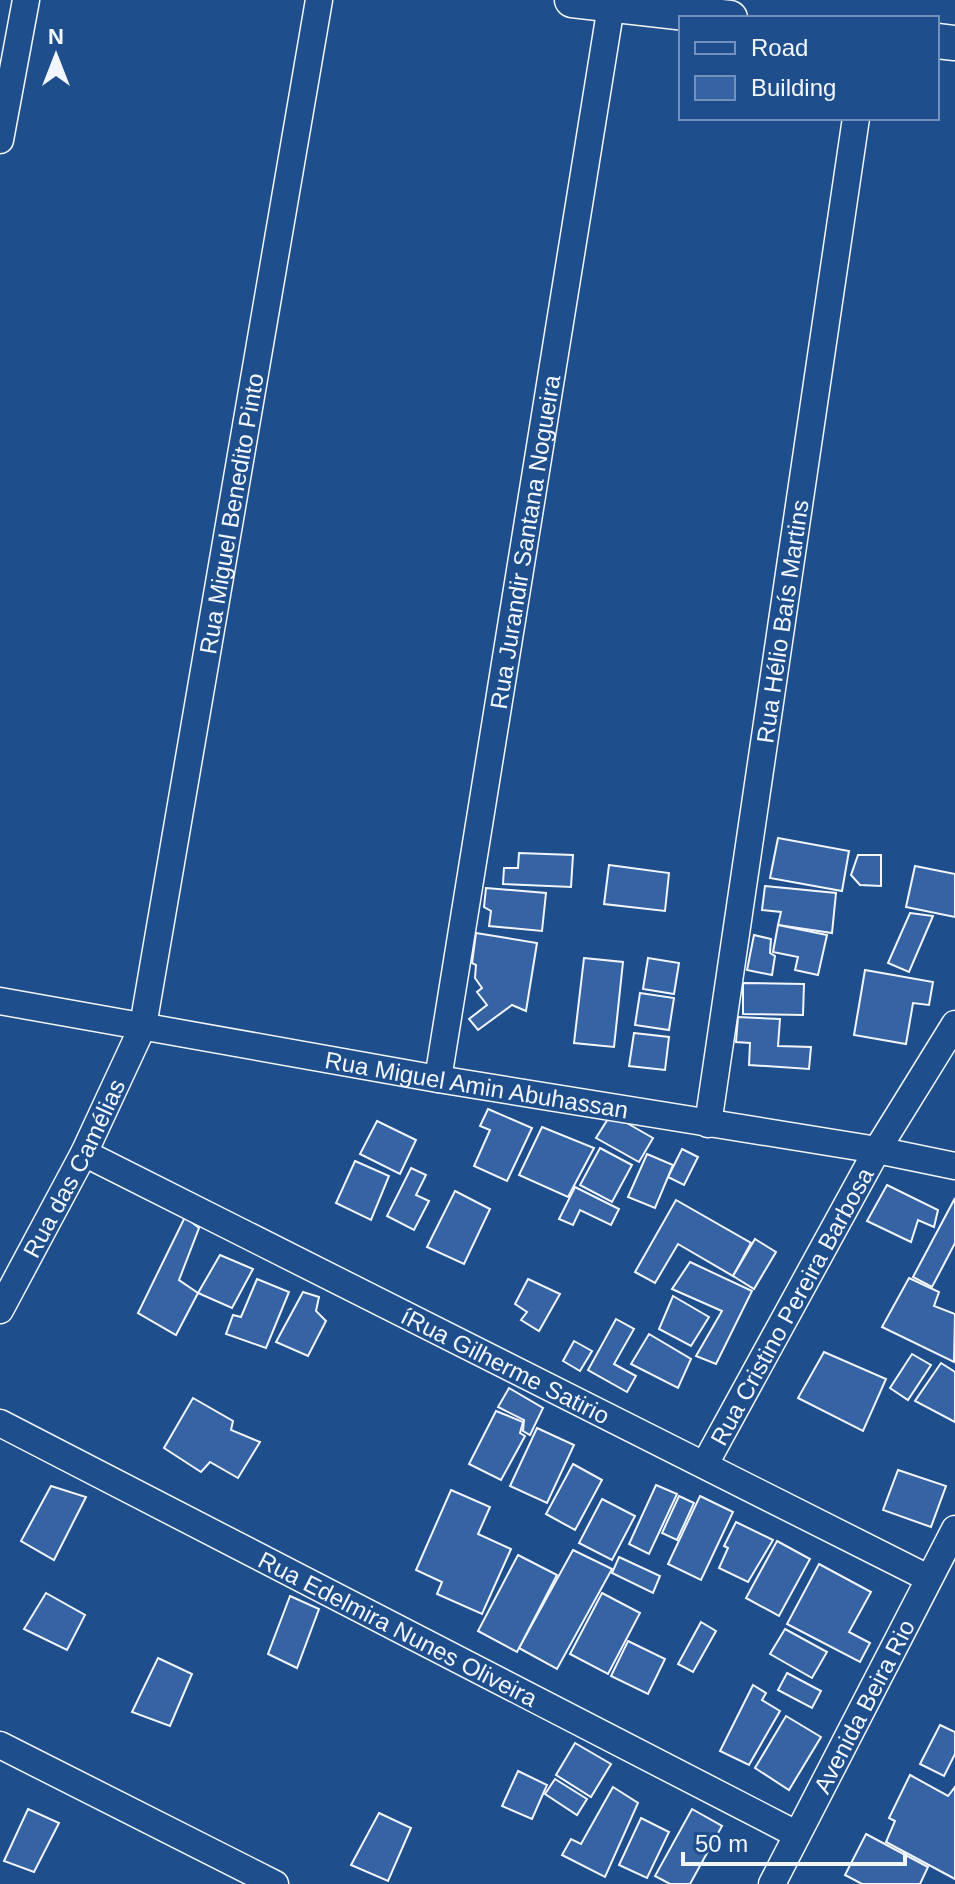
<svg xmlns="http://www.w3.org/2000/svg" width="955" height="1884" font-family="Helvetica,sans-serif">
	<rect width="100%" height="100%" fill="#1f4e8c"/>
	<g fill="#3563a3" stroke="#f2f6ff" stroke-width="2">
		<polygon points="778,838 849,851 842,891 770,878"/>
		<polygon points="519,853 573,855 571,887 503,884 504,868 518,868"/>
		<polygon points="858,855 881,855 881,886 860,885 851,875"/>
		<polygon points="609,865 669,873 665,911 604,904"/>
		<polygon points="915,866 955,874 955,917 906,907"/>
		<polygon points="765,886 836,893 832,933 778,925 781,912 762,910"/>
		<polygon points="486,888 546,893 542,931 489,926 491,911 484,907"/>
		<polygon points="910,913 933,916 909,972 888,963"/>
		<polygon points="778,925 827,935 818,975 795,970 798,957 773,952"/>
		<polygon points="476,933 537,943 526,1011 512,1005 478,1030 469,1019 487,1005 477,992 482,988 475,978 476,965 472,963"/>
		<polygon points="754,935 771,939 770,953 775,956 772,975 747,970"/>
		<polygon points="584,958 623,962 614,1047 574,1043"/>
		<polygon points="648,958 679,963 674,994 643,989"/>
		<polygon points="865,970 933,982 929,1005 913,1003 906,1044 854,1035"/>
		<polygon points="743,983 804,984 803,1015 743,1014"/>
		<polygon points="640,993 674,998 669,1030 635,1025"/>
		<polygon points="738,1017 780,1019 778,1046 811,1047 809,1069 749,1065 750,1043 736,1042"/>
		<polygon points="634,1033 669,1037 665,1070 629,1066"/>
		<polygon points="488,1109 532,1128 507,1181 474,1166 490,1130 480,1126"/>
		<polygon points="611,1114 653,1138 639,1162 596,1138"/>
		<polygon points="377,1121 416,1140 400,1174 360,1154"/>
		<polygon points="542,1127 594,1148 568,1197 519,1175"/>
		<polygon points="600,1148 632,1165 612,1202 580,1185"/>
		<polygon points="682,1149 698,1157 684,1185 668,1177"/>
		<polygon points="647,1154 673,1165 655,1208 628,1197"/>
		<polygon points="355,1161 389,1176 371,1220 336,1203"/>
		<polygon points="411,1168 426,1175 416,1195 429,1201 414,1230 387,1216"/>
		<polygon points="887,1185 938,1210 934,1227 918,1220 911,1242 867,1221"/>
		<polygon points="575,1187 619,1209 611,1225 580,1210 573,1225 559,1219"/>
		<polygon points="455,1191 490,1209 464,1264 427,1247"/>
		<polygon points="955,1198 955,1243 932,1287 913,1277"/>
		<polygon points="676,1200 751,1243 733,1276 678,1244 655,1283 635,1272"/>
		<polygon points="185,1217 199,1228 179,1280 198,1293 176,1335 138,1313"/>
		<polygon points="755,1239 776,1252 754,1289 733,1276"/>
		<polygon points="220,1255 253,1269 232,1308 198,1293"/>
		<polygon points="690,1262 752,1291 716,1364 696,1356 722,1311 672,1289"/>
		<polygon points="909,1278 939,1292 934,1306 955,1314 954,1362 882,1327"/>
		<polygon points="257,1279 289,1292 266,1348 226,1334 233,1315 241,1317"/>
		<polygon points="528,1279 560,1294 539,1331 521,1320 527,1312 515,1304"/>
		<polygon points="303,1292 319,1297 316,1311 326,1321 308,1356 276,1342"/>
		<polygon points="673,1296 709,1317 691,1346 659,1329"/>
		<polygon points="616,1319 634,1329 614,1364 636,1376 627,1392 588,1370"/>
		<polygon points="649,1334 691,1359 678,1388 631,1364"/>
		<polygon points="574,1341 592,1351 580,1371 563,1361"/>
		<polygon points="824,1352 886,1379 863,1431 798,1398"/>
		<polygon points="912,1354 931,1365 908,1400 890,1388"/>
		<polygon points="941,1363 955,1372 955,1422 915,1401"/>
		<polygon points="509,1388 543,1408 530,1435 523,1431 524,1420 498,1407"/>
		<polygon points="193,1398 233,1421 231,1430 260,1442 238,1478 210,1462 201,1472 164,1448"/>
		<polygon points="496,1411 523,1422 520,1433 525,1436 501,1480 469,1464"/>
		<polygon points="537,1428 574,1445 547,1503 510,1486"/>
		<polygon points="573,1464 602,1480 575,1530 546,1514"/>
		<polygon points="898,1470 946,1486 931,1527 883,1510"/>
		<polygon points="656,1485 677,1494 649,1554 629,1544"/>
		<polygon points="51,1486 86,1497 54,1560 21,1541"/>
		<polygon points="451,1490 490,1507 478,1534 511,1549 482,1614 437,1594 442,1582 416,1570"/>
		<polygon points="679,1496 694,1503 677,1540 662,1533"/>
		<polygon points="700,1496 733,1512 701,1580 668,1564"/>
		<polygon points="602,1499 635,1516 612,1560 579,1543"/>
		<polygon points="736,1522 773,1540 748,1582 719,1568 728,1548 724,1546"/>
		<polygon points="777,1541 810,1559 779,1616 746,1598"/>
		<polygon points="573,1550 612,1569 557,1669 519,1648"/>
		<polygon points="518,1555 557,1575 517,1652 478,1631"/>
		<polygon points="619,1557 660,1576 653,1593 612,1573"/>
		<polygon points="819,1564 871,1592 849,1632 870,1643 860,1662 787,1624"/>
		<polygon points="46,1593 85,1615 67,1650 24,1629"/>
		<polygon points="602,1593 640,1613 608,1674 570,1654"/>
		<polygon points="290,1596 319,1609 297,1668 268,1654"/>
		<polygon points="701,1622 716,1631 693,1672 678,1664"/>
		<polygon points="785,1629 827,1652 812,1678 770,1654"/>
		<polygon points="628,1641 665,1659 648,1694 611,1676"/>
		<polygon points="158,1658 192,1674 170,1726 132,1712"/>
		<polygon points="787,1673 821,1691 812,1708 778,1690"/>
		<polygon points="753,1685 766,1693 762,1700 780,1711 749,1765 720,1751"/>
		<polygon points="786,1716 821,1737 789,1790 755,1768"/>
		<polygon points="940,1725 955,1732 955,1754 944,1776 920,1764"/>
		<polygon points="575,1743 611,1764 591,1797 556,1775"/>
		<polygon points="518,1771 547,1785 532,1819 502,1806"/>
		<polygon points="910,1775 948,1796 955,1787 955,1879 886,1842 895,1821 889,1818"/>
		<polygon points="555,1779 587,1799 577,1815 545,1794"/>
		<polygon points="613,1787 638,1803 605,1877 562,1855 571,1839 581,1844"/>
		<polygon points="28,1809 59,1823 34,1872 4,1861"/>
		<polygon points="692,1809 722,1826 690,1884 670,1884 655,1876"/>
		<polygon points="379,1813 411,1828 388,1881 351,1865"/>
		<polygon points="641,1818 669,1832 647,1878 619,1865"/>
		<polygon points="866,1834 928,1867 920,1884 862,1884 845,1875"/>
	</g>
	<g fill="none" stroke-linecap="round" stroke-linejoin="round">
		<defs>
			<g id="minor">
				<polyline points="0,140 26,0"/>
				<path id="s1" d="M 0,1001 L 438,1079 L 877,1150 L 955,1166"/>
				<path id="s2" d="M 438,1079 L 611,6"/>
				<path id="s3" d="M 708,1124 L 856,118"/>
				<path id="s4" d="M 84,1153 L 928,1578"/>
				<path id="s5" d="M 0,1310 L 84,1153 L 143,1026 L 319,0"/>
				<path id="s6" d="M 0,1423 L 796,1834"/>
				<path id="s7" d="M 705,1464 L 877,1150 L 955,1024"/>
				<polyline points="0,1745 275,1884"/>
				<path id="s8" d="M 772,1884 L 955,1529"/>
			</g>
			<g id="tertiary">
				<polyline points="572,0 730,18"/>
				<polyline points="937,41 955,43"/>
			</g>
		</defs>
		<use href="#minor" stroke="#f2f6ff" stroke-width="29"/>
		<use href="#tertiary" stroke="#f2f6ff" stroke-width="37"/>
		<use href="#minor" stroke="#1f4e8c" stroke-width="26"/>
		<use href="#tertiary" stroke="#1f4e8c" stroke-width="34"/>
	</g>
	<g text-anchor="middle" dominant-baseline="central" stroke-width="6" stroke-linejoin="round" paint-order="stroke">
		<g font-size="24" fill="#f2f6ff" stroke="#1f4e8c">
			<text stroke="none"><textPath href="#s5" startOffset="838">Rua Miguel Benedito Pinto</textPath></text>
			<text stroke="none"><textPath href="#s2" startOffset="544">Rua Jurandir Santana Nogueira</textPath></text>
			<text stroke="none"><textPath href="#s3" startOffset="508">Rua Hélio Baís Martins</textPath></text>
			<text stroke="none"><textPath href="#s1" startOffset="484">Rua Miguel Amin Abuhassan</textPath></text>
			<text stroke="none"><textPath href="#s5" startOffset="160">Rua das Camélias</textPath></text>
			<text stroke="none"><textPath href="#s7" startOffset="180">Rua Cristino Pereira Barbosa</textPath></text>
			<text stroke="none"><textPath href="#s4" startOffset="472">íRua Gilherme Satirio</textPath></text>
			<text stroke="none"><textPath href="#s6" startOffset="448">Rua Edelmira Nunes Oliveira</textPath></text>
			<text stroke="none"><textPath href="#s8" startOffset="200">Avenida Beira Rio</textPath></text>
		</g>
	</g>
	<rect x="679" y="16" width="260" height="104" fill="#1f4e8c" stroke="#7391ba" stroke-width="2"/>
	<rect x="695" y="42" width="40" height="12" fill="#1f4e8c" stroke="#7391ba" stroke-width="2"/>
	<text x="751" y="56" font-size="24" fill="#f2f6ff">Road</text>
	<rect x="695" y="76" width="40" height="24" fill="#3563a3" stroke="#7391ba" stroke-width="2"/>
	<text x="751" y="96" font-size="24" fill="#f2f6ff">Building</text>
	<g transform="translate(56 56)" stroke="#1f4e8c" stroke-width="6" paint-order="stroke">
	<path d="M0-6L14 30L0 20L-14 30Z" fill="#f2f6ff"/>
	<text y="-12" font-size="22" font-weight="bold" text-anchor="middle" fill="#f2f6ff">N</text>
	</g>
	<path d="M683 1852v12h222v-12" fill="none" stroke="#f2f6ff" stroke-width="4"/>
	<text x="695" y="1852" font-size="24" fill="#f2f6ff" stroke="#1f4e8c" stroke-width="6" paint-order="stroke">50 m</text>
</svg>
